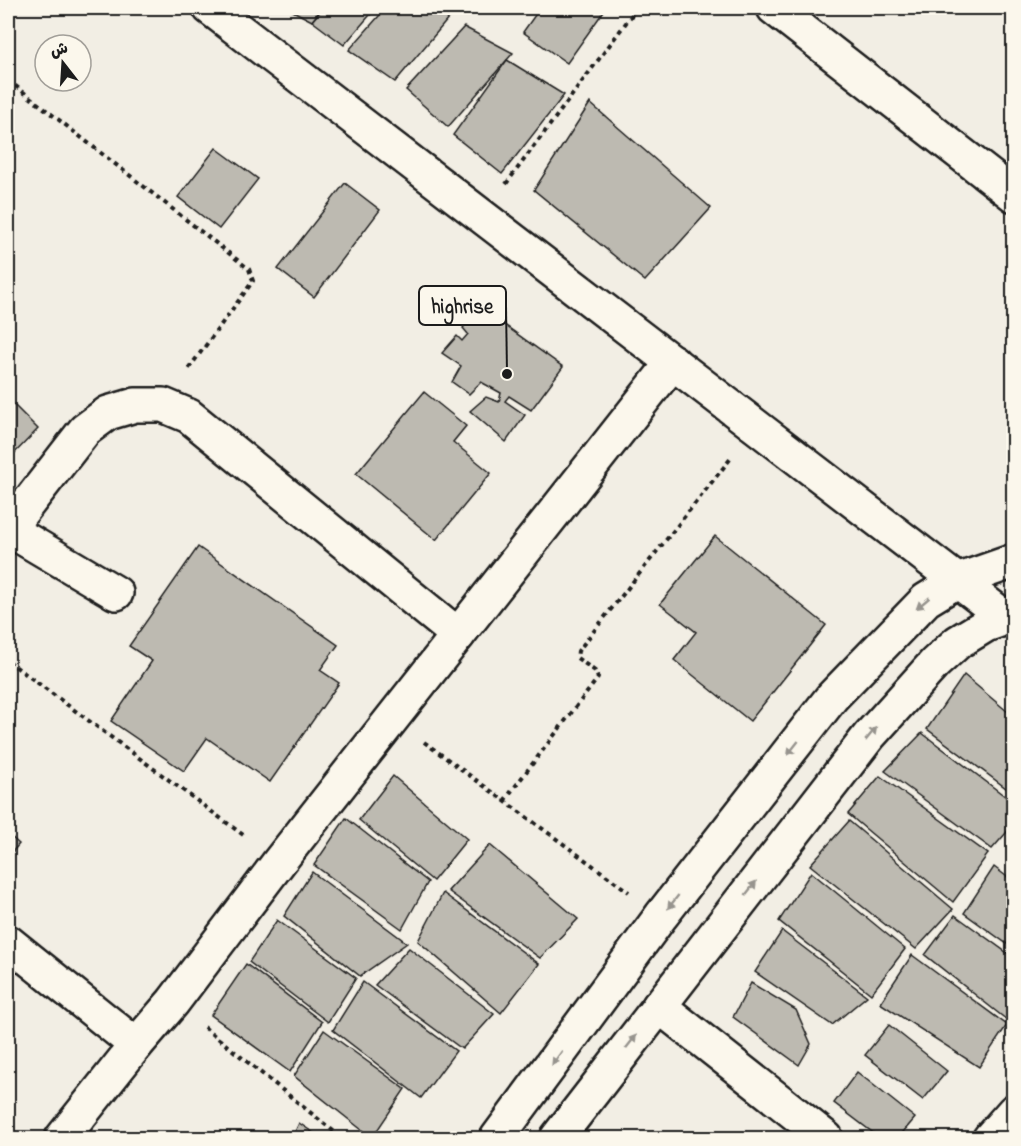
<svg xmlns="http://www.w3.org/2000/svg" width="1021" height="1146" font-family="'Indie Flower','Playpen Sans Arabic',sans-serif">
	<rect width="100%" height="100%" fill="#f2eee4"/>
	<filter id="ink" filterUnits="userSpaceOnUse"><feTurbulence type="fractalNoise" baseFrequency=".0167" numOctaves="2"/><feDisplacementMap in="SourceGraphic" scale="12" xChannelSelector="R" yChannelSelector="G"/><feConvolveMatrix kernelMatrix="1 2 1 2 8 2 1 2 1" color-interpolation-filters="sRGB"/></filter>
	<g filter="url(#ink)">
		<g fill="#bdbab1" stroke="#1c1c1c" stroke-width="1.5">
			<polygon points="287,8 322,8 312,21"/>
			<polygon points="323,8 376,8 344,45 312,21"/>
			<polygon points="386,8 445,8 454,12 395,82 349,50"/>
			<polygon points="540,8 606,8 567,63 523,32"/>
			<polygon points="464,27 513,53 448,127 406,90"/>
			<polygon points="507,60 564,95 502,174 453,135"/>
			<polygon points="590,103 711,208 645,281 534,190"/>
			<polygon points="216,148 258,179 219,229 178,197"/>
			<polygon points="345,183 380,210 314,297 278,269"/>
			<polygon points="478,306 563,367 531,410 509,396 505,401 525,415 506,442 470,411 486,397 499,402 501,393 481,382 469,394 452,382 461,366 442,353 457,336 462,341 468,334 463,328"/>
			<polygon points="424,392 466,426 453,442 491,473 436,540 356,474"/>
			<polygon points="8,399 38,429 8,460"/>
			<polygon points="715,536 826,625 750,721 674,660 696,632 660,604"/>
			<polygon points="198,547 338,645 320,670 339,683 270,782 207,738 184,771 111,721 152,661 129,646"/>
			<polygon points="964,675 1014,717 1014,794 927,729"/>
			<polygon points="922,733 1014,803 1014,824 992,849 885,771"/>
			<polygon points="393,776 467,839 433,881 359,820"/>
			<polygon points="880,776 988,854 953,902 848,814"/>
			<polygon points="346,818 428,882 402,929 314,865"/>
			<polygon points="849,821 953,909 916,949 810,865"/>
			<polygon points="8,834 19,844 8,857"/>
			<polygon points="490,845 578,919 540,958 448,891"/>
			<polygon points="994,867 1014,882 1014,949 964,913"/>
			<polygon points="312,872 407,943 360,976 284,916"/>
			<polygon points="811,872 905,949 871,994 779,921"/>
			<polygon points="443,893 539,964 501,1013 418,941"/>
			<polygon points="955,915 1014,958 1014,1009 1007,1020 925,955"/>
			<polygon points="277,920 356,978 328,1022 249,962"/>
			<polygon points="782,931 867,996 832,1025 755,972"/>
			<polygon points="409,948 494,1014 462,1049 375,985"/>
			<polygon points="912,955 1007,1025 979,1067 880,1003"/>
			<polygon points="246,964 322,1022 290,1072 211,1015"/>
			<polygon points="363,982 456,1051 421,1098 333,1030"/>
			<polygon points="751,983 796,1010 811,1044 799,1065 733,1017"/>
			<polygon points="889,1025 947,1071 923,1100 865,1055"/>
			<polygon points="324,1030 405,1089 372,1138 294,1076"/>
			<polygon points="857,1072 915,1118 898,1138 880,1138 834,1103"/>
			<polygon points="299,1123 321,1138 292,1138"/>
		</g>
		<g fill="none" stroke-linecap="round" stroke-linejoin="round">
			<defs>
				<g id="minor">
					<polyline points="210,8 1006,618"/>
					<polyline points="774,8 1014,195"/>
					<polyline points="8,529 85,430 108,413 135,405 163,405 189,416 458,635"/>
					<polyline points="8,529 116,593"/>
					<polyline points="8,942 136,1045"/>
					<polyline points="659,1006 826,1138"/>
					<polyline points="62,1138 136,1045 173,1002 279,862 673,362"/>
					<polyline points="497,1138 661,916 832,697 926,600 957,581 1014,561"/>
					<polyline points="557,1138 869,736 935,663 958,642 986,625 1014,615"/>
					<polyline points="990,1138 1014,1111"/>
				</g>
			</defs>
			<use href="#minor" stroke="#1c1c1c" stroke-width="38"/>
			<g stroke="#1c1c1c" stroke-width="4" stroke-dasharray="4.5 4.5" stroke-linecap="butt">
				<polyline points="8,80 249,269 253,281 187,371"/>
				<polyline points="506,184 637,8"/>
				<polyline points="8,661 246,837"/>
				<polyline points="424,742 629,892"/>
				<polyline points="504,801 598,678 595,671 577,658 578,651 731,458"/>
				<polyline points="204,1027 342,1138"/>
			</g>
			<use href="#minor" stroke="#fbf7ec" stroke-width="33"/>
		</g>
		<defs><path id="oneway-solid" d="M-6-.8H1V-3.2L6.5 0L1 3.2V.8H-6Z" transform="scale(1.5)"/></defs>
		<g fill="#97948e">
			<use href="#oneway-solid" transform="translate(923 603) rotate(140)"/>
			<use href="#oneway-solid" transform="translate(871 734) rotate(-50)"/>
			<use href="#oneway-solid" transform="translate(793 748) rotate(128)"/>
			<use href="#oneway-solid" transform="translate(751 888) rotate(-52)"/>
			<use href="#oneway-solid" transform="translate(673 902) rotate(128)"/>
			<use href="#oneway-solid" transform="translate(631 1042) rotate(-52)"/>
			<use href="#oneway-solid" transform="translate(557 1058) rotate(126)"/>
		</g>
	</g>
	<path fill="none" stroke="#1c1c1c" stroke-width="2" d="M507 374L506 305"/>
	<circle fill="#1c1c1c" stroke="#fbf7ec" stroke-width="2" cx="507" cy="374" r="6"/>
	<rect fill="#fbf7ec" stroke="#1c1c1c" stroke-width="2" x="419" y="286" width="87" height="39" rx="6"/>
	<g font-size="21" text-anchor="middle" font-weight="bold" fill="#1c1c1c">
		<text x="462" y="313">highrise</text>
	</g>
	<rect width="1021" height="1146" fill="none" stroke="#fbf7ec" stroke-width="30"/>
	<rect x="15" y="15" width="991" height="1116" fill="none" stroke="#1c1c1c" stroke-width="2" filter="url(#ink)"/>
	<g transform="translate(63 63) rotate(343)"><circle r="28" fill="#fbf7ec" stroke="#a29f99" stroke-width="1.5"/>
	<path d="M0-4.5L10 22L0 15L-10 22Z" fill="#1c1c1c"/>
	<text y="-9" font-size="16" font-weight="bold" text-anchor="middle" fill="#1c1c1c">ش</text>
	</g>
</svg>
